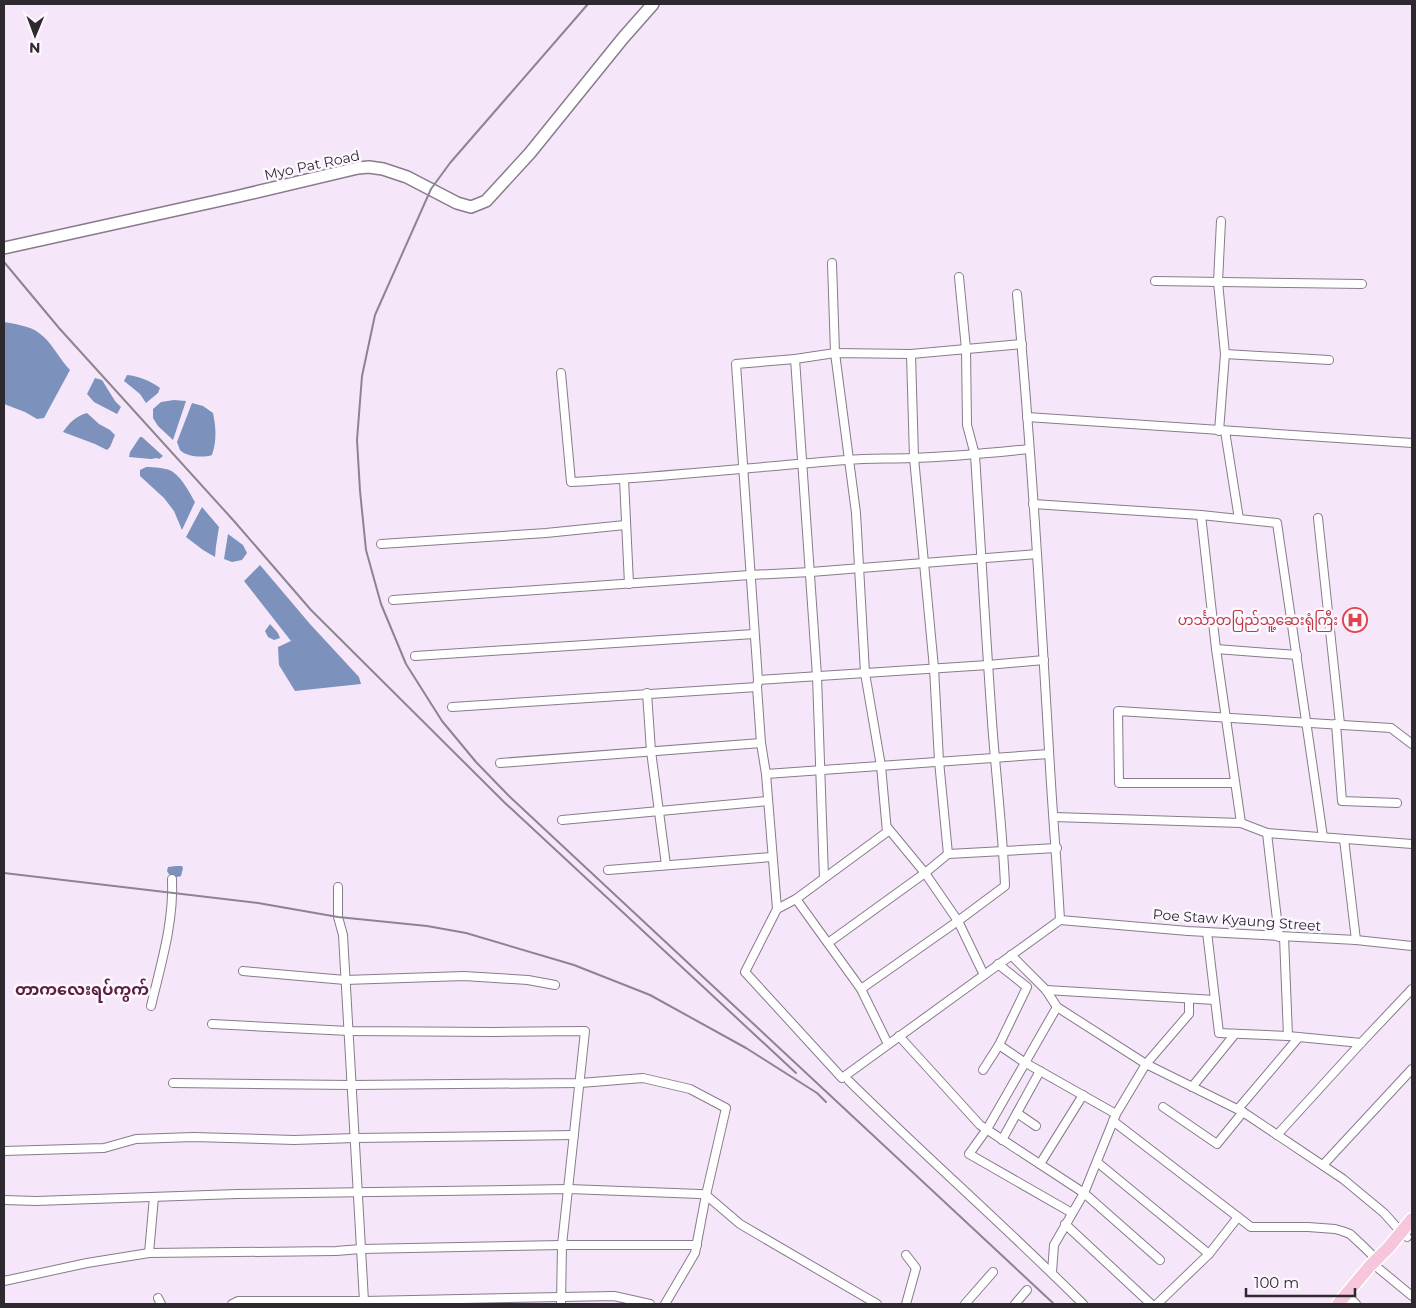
<svg xmlns="http://www.w3.org/2000/svg" width="1416" height="1308" font-family="Montserrat,'Noto Sans Myanmar',sans-serif">
	<rect width="100%" height="100%" fill="#f5e7f9"/>
	<g fill="#7c91bb">
		<path d="M 4,322 C 15,324 30,326 39,333 C 52,342 59,359 70,370 L 44,418 L 37,419 L 25,412 L 4,404 Z"/>
		<path d="M 127,375 C 138,376 151,381 160,388 L 158,393 L 146,403 L 140,394 L 124,381 Z"/>
		<polygon points="95,378 102,380 115,401 121,407 117,414 94,402 87,394"/>
		<polygon points="174,400 186,401 173,440 158,426 153,418 153,409 161,402"/>
		<path d="M 192,403 L 203,406 L 213,413 C 216,428 217,440 212,455 C 204,458 186,457 180,450 C 179,447 178,445 177,442 Z"/>
		<path d="M 87,413 L 99,424 L 110,430 L 115,435 L 110,447 L 107,450 L 95,444 L 63,432 C 69,423 76,416 87,413 Z"/>
		<polygon points="140,437 142,437 163,456 159,459 157,458 151,459 129,457 130,452"/>
		<path d="M 146,467 C 152,467 169,468 173,472 C 183,479 189,492 195,502 L 182,530 L 174,511 L 164,498 L 140,476 L 140,470 Z"/>
		<polygon points="202,507 219,527 216,546 215,557 203,550 186,537"/>
		<polygon points="228,534 243,545 247,553 242,560 232,562 224,559"/>
		<polygon points="260,565 310,624 359,677 361,684 295,691 279,665 278,647 291,641 244,581"/>
		<polygon points="270,624 278,633 280,638 274,640 268,637 265,631"/>
		<path d="M 176,866 L 182,866 L 183,868 L 181,876 C 175,878 170,877 167,871 L 168,867 Z"/>
	</g>
	<g fill="none" stroke-linecap="round" stroke-linejoin="round">
		<defs>
			<g id="minor">
				<polyline points="1155,281 1362,284"/>
				<polyline points="1022,344 911,354 835,353 795,359 736,364 758,680 757,687 761,743 766,774 1049,754"/>
				<polyline points="911,354 914,458 934,668 939,761 948,854"/>
				<polyline points="1225,354 1329,360"/>
				<polyline points="795,359 817,676 824,878"/>
				<path d="M 561,373 L 571,482 C 663,477 755,467 847,460 C 868,458 890,459 912,458 C 951,457 990,453 1029,449"/>
				<polyline points="1027,417 1412,443"/>
				<polyline points="1219,431 1225,354 1218,282 1221,221"/>
				<polyline points="1225,431 1239,519"/>
				<polyline points="624,479 629,584"/>
				<polyline points="1033,504 1201,515 1277,523 1323,837"/>
				<polyline points="1201,515 1216,649 1241,823"/>
				<polyline points="1318,518 1340,724"/>
				<polyline points="381,544 546,533 625,525"/>
				<polyline points="393,600 750,575 811,572 1037,554"/>
				<polyline points="1216,649 1297,655"/>
				<polyline points="415,656 754,634"/>
				<polyline points="758,680 988,665 1044,660"/>
				<polyline points="647,693 651,751 666,865"/>
				<polyline points="452,707 757,687"/>
				<polyline points="1336,724 1342,801 1397,803"/>
				<polyline points="500,763 761,743"/>
				<path d="M 766,774 L 777,909 L 745,972 L 842,1078 L 1060,920 C 1057,863 1052,807 1049,750 C 1040,598 1031,446 1017,294"/>
				<polyline points="1235,783 1119,783 1118,711 1391,728 1412,744"/>
				<polyline points="1054,817 1241,823 1267,833 1412,844"/>
				<polyline points="562,820 768,801"/>
				<polyline points="887,827 925,873 958,921 984,975"/>
				<polyline points="1267,833 1279,937"/>
				<polyline points="1344,839 1356,940"/>
				<polyline points="608,870 772,857"/>
				<polyline points="338,887 338,917 343,935 364,1301"/>
				<polyline points="796,899 861,989 888,1044"/>
				<polyline points="777,909 796,899 887,832 881,766 865,673 856,513 835,353 832,263"/>
				<polyline points="1060,920 1188,931 1356,940 1412,946"/>
				<polyline points="1207,932 1219,1033 1288,1036 1361,1043"/>
				<polyline points="1284,937 1288,1036"/>
				<polyline points="828,943 925,873 948,854 1057,848"/>
				<polyline points="1011,955 1046,990 1057,1007 1146,1064 1243,1112 1343,1179 1384,1213 1401,1232 1407,1237"/>
				<polyline points="998,964 1027,987 999,1045 1024,1062 1116,1114"/>
				<polyline points="243,971 345,980 464,976 528,980 555,985"/>
				<path d="M 861,989 L 958,921 L 1005,886 C 1003,836 997,785 993,735 C 986,642 981,548 975,455 L 967,425 L 966,349 L 959,277"/>
				<polyline points="1046,990 1215,1000"/>
				<path d="M 151,1006 C 161,964 174,922 172,879"/>
				<polyline points="1057,1007 987,1129 969,1154 1072,1213"/>
				<polyline points="212,1024 349,1031 493,1032 585,1031 562,1245 561,1304"/>
				<polyline points="899,1036 980,1125 1084,1193 1160,1260"/>
				<polyline points="983,1070 999,1045"/>
				<path d="M 849,1081 C 926,1157 1007,1228 1083,1304"/>
				<polyline points="173,1083 352,1085 580,1083 643,1078 690,1089 726,1108 706,1195 695,1253 665,1304"/>
				<polyline points="1192,1087 1235,1034"/>
				<polyline points="1163,1107 1217,1144 1243,1112"/>
				<polyline points="1238,1109 1299,1037"/>
				<polyline points="1017,1113 1036,1126"/>
				<polyline points="1113,1121 1251,1227 1308,1227 1335,1229 1342,1231 1350,1234 1364,1247 1377,1260"/>
				<polyline points="1277,1135 1361,1043 1412,989"/>
				<polyline points="1002,1140 1040,1071"/>
				<polyline points="4,1151 104,1148 136,1139 193,1137 294,1140 355,1138 574,1135"/>
				<polyline points="1097,1162 1209,1254"/>
				<polyline points="1040,1164 1083,1095"/>
				<polyline points="1323,1165 1412,1069"/>
				<polyline points="4,1200 36,1201 237,1194 569,1189 700,1194 706,1195 740,1224 877,1304"/>
				<polyline points="1065,1224 1151,1304"/>
				<polyline points="149,1253 154,1197"/>
				<polyline points="906,1255 916,1268 906,1304"/>
				<polyline points="1378,1268 1412,1296"/>
				<polyline points="1052,1272 1054,1245 1084,1193 1116,1114 1146,1064 1189,1014 1189,999"/>
				<polyline points="4,1281 87,1263 149,1253 336,1251 361,1249 562,1245 697,1245"/>
				<polyline points="1346,1294 1356,1304"/>
				<polyline points="158,1298 161,1304"/>
				<polyline points="232,1304 238,1301 364,1301 614,1296 650,1304"/>
				<polyline points="965,1304 993,1272"/>
				<polyline points="1015,1304 1027,1290"/>
				<polyline points="1157,1304 1209,1254 1238,1217"/>
			</g>
			<polyline id="secondary" points="4,248 235,197 358,168 369,167 383,169 407,177 457,203 471,207 486,201 530,153 623,38 653,4"/>
			<polyline id="primary" points="1338,1304 1370,1266 1389,1247 1412,1219"/>
		</defs>
		<use href="#minor" stroke="#887b8c" stroke-width="10"/>
		<use href="#secondary" stroke="#887b8c" stroke-width="14"/>
		<use href="#primary" stroke="#fff" stroke-width="15"/>
		<use href="#minor" stroke="#fff" stroke-width="8"/>
		<use href="#secondary" stroke="#fff" stroke-width="11"/>
		<use href="#primary" stroke="#f7c5dc" stroke-width="12"/>
		<g stroke="#8e8491" stroke-width="2">
			<polyline points="588,4 450,163 431,189 375,315 362,376 357,440 360,491 366,550 381,604 406,664 442,721 476,762 509,796 1054,1304"/>
			<polyline points="4,262 59,328 234,521 311,610 504,802 796,1073"/>
			<polyline points="4,873 258,903 338,917 427,926 466,933 574,965 650,995 746,1048 817,1093 826,1102"/>
		</g>
	</g>
	<defs>
		<symbol id="hospital-ring" viewBox="-11 -11 22 22"><circle r="9.5" fill="#fdf7ff" stroke="#e0444e" stroke-width="1.5"/><path d="M-5-5h3v3.5h4V-5h3V5h-3V1.5h-4V5h-3Z" fill="#e0444e"/></symbol>
	</defs>
	<g fill-rule="evenodd">
		<use href="#hospital-ring" x="1341" y="606" width="28" height="28"/>
	</g>
	<g text-anchor="middle" dominant-baseline="central" stroke-width="5" stroke-linejoin="round" paint-order="stroke">
		<g font-size="14" fill="#2e282f" stroke="#fdf7ff">
			<text transform="translate(312 165) rotate(-12)">Myo Pat Road</text>
			<text transform="translate(1237 920) rotate(4)">Poe Staw Kyaung Street</text>
		</g>
		<g font-size="14" fill="#be3a42" stroke="#fdf7ff" text-anchor="end">
			<text x="1338" y="620">ဟင်္သာတပြည်သူ့ဆေးရုံကြီး</text>
		</g>
		<g font-size="16" font-weight="bold" fill="#5d1f41" stroke="#fdf7ff">
			<text x="82" y="989">တာကလေးရပ်ကွက်</text>
		</g>
	</g>
	<rect width="1416" height="1308" fill="none" stroke="#2e282f" stroke-width="10"/>
	<g transform="translate(35 35) rotate(181)" stroke="#fdf7ff" stroke-width="4" paint-order="stroke">
	<path d="M0-4L9 19L0 12L-9 19Z" fill="#2e282f"/>
	<text y="-8" font-size="14" font-weight="bold" text-anchor="middle" fill="#2e282f">N</text>
	</g>
	<path d="M1246 1288v8h109v-8" fill="none" stroke="#2e282f" stroke-width="2.5"/>
	<text x="1254" y="1288" font-size="15" fill="#2e282f" stroke="#fdf7ff" stroke-width="4" paint-order="stroke">100 m</text>
</svg>
